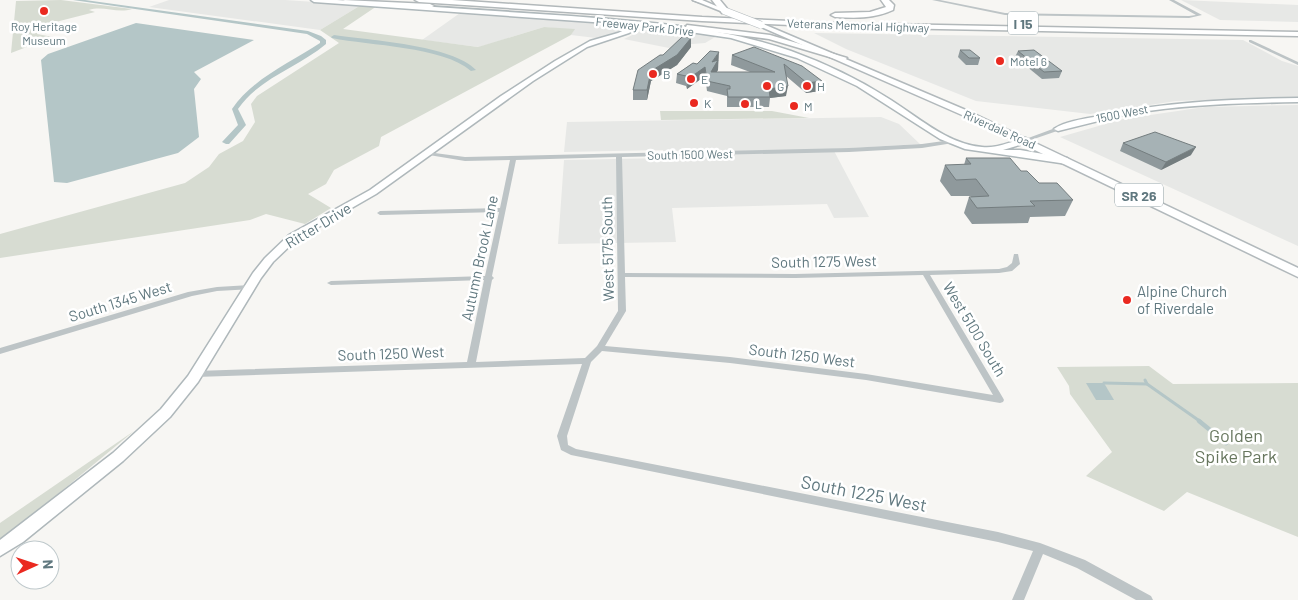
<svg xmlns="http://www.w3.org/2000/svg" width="1298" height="600" font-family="Barlow,sans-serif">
	<rect width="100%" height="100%" fill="#f7f6f3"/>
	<g fill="#e7e8e6">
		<polygon points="169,0 285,0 361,5 320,30 149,7"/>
		<polygon points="1181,0 1298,5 1298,22 1220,20"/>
		<polygon points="460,13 634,24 610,36 596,38 571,35 574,30 544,27 479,47 422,40"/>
		<polygon points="649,27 684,30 717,36 705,43 680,45 674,49 624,39"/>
		<polygon points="814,33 1243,40 1282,61 1298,66 1298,97 1176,101 1090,114 976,101 846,49"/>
		<polygon points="1298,105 1298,246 1060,137 1123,119 1205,107"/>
		<polygon points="881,117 899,124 920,144 833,149 869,217 834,218 827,204 672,208 676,242 558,244 564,160 665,158 663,150 564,152 567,122"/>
	</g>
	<g fill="#d7dcd2">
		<path d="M 61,0 L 132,9 C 117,14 103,5 89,10 L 95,12 L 40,26 L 37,34 L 53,37 L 11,53 L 16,1 Z"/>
		<polygon points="361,5 377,6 343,29 478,47 544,27 575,29 571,35 381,137 379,146 334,170 326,184 308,194 331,208 305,224 266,214 250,220 0,258 0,234 185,183 209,167 219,154 243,141 255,122 251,104 257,96 339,43 320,30"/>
		<polygon points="660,111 772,111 809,118 661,120"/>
		<polygon points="1149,366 1173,384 1298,383 1298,537 1187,492 1164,511 1086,476 1112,452 1070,394 1069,386 1057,367"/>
		<polygon points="134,431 0,542 0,523"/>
	</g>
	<g fill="#b4c6c7">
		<polygon points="136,23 254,40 194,72 201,79 194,89 199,137 178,153 67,183 54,182 41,60 48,54"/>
		<polygon points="1086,383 1104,383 1114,400 1096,400"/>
	</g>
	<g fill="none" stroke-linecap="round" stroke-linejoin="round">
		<g stroke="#b4c6c7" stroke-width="3">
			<polyline points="1145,380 1147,384 1201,422"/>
			<polyline points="1104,383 1147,384"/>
		</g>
		<polyline stroke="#b4c6c7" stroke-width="4.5" points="1199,421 1226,443"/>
		<g fill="#b4c6c7" fill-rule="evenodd">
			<path d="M 73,0 L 85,0 L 308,31 L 321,36 L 326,40 L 326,44 C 299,67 259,78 238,109 L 246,125 L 229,144 L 226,144 L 222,142 L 238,125 L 232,109 C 252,79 291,62 320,43 L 320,41 L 307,34 Z"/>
			<path d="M 334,35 C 368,40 453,45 476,70 L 471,71 C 442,46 370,46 332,38 L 331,37 Z"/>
		</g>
		<defs>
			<g id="secondary">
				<path d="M 311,0 L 337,0 C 415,6 493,11 571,16 C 645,22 720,26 791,51 C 824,63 856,78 886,97 C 916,115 946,144 982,147 C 997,149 1012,141 1026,138 L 1030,140 L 1029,142 L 1003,150 L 1020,150 L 1067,158 L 1071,161 L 1067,164 L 965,149 L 940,139 L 857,86 L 797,58 L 731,38 L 642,25 L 629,33 L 587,47 L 533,81 L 376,194 L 296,240 L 273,262 L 261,278 L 198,382 L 170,417 L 123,461 L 23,542 L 0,556 L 0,540 L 113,453 L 161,409 L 188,376 L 253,273 L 265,258 L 289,235 L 370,190 L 501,96 L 555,61 L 590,41 L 618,33 L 635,25 L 314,2 Z"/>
				<path d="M 1298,98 L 1298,102 C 1248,103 1198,104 1148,111 C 1117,115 1088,124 1058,131 L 1054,129 C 1063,122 1082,119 1094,117 C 1161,102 1229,99 1298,98 Z"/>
			</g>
			<g id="primary">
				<polygon points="693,0 702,0 728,11 723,12"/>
				<polygon points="761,23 968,111 1298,268 1298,277 962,115 759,26 759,24"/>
			</g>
			<g id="highway">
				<polygon points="343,0 430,4 434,6 430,8 347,2"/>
				<polygon points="415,0 452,0 702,17 835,23 1298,32 1298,36 835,27 702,21 419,2"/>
				<polygon points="693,0 703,0 699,2"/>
				<polygon points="712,0 720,0 729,11 728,13 722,13"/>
				<path d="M 881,0 L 889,0 L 894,5 L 893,10 C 874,19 855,18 835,17 L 831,15 L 835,13 L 870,12 L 886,7 Z"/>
				<polygon points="687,25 770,35 847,58 843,61 769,39 690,29 686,27"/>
			</g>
		</defs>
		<use href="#secondary" stroke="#afb8bb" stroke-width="3"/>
		<use href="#primary" stroke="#b2b9bc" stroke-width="3"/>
		<use href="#highway" stroke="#b2b8ba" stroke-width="3"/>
		<g fill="#bdc4c6" fill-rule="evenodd">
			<polygon points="932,0 940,0 1005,13 1189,16 1196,15 1169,0 1174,0 1202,15 1189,18 1005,15"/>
			<polygon points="1249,40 1251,40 1298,62 1298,65 1249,42"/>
			<polygon points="1058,127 1061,129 1060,130 1028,141 1023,140"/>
			<path d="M 951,140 L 953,141 L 953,143 L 922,148 L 849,152 L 622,157 L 625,273 L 795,274 L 999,269 L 1007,267 L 1012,263 L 1014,254 L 1018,254 L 1020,264 L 1012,271 L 999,273 L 930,275 L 1003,398 L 1004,400 L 1003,402 L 1000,403 L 866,380 L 730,363 L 602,351 L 591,362 L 567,436 L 568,445 L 576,449 L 998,532 L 1040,543 L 1085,560 L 1151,596 L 1153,600 L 1136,600 L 1077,568 L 1043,554 L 1024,600 L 1012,600 L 1033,551 L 998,542 L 571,455 L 561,450 L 557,436 L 582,364 L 196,377 L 193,376 L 192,374 L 193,372 L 196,371 L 467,362 L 484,280 L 331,285 L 327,283 L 331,281 L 485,276 L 499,212 L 380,215 L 377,213 L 380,211 L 500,208 L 510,160 L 465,161 L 429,155 L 426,153 L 427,152 L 465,157 L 849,148 L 922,144 ZM 616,157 L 618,311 L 597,346 L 585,358 L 476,362 L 492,280 L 494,278 L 492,276 L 516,160 ZM 923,275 L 993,395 L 866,374 L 730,357 L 605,346 L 626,311 L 625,277 L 795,278 Z"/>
			<polygon points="250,285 253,285 254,287 253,289 217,291 192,296 0,354 0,348 188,292 217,287"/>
		</g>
		<use href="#secondary" fill="#fff" fill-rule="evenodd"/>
		<use href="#primary" fill="#fff" fill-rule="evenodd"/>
		<use href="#highway" fill="#fff" fill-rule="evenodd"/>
		<defs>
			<polyline id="primary-bridge" points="725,11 761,25"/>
		</defs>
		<use href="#primary-bridge" stroke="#b2b9bc" stroke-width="8" stroke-linecap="butt"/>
		<use href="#primary-bridge" stroke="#fff" stroke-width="7"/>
	</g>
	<g fill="#8f999c">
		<polygon points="691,47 677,65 651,81 647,100 633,100 633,90 663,55"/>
		<polygon points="960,50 980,58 978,65 966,65 958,57"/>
		<polygon points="1018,51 1062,71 1059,78 1042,79 1015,57"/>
		<polygon points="732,55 802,66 820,91 806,93 786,76 786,96 770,98 769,107 727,107 727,96 707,91 705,76 687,89 686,86 676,83 677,74 693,63 718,70 716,72 750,72 731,65"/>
		<polygon points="1123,143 1191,155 1161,170 1120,151"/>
		<polygon points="966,158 1021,171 1039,183 1073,200 1065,216 1030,217 1028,223 972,224 964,213 969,197 971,197 970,196 951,196 940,181 945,165 964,165"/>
	</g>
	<g fill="#747d7f">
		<polygon points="691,38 691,47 677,65 651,81 647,100 647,90 651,71"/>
		<polygon points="719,52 718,70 710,82 712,62"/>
		<polygon points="705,67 705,76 687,89 688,79"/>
		<polygon points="822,81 820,91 806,93 807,83"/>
		<polygon points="788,86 786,96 770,98 769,89"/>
		<polygon points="1196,147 1191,155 1161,170 1166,162"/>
	</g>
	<g fill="#a6b2b5" stroke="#747d7f">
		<polygon points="682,37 691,38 677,55 651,71 647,90 633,90 638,70 660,55 663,55"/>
		<polygon points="754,47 802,66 822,81 807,83 784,64 788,86 769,89 770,97 728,97 727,89 730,89 730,86 707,81 705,67 688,79 686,76 677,74 693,63 697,64 710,51 719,52 712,62 718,60 711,72 775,72 732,55"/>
		<polygon points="960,50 970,50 980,58 969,58"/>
		<polygon points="1034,50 1062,71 1044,72 1018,51"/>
		<polygon points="1155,132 1196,147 1166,162 1123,143"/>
		<polygon points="966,158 1010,158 1021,171 1027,171 1039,183 1057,183 1073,200 1030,201 1035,206 977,208 969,197 989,196 976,179 956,180 945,165 971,164"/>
	</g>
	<g fill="#ea2920" stroke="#fff" stroke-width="2">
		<circle cx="44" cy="11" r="5"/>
		<circle cx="1000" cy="61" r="5"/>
		<circle cx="653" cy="74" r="5"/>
		<circle cx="691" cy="79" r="5"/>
		<circle cx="767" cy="86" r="5"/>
		<circle cx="807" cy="86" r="5"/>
		<circle cx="694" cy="103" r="5"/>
		<circle cx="745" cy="104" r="5"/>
		<circle cx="794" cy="106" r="5"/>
		<circle cx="1127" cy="300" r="5"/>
	</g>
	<g text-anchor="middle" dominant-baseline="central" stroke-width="5" stroke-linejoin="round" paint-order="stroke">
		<g font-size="12" fill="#60787f" stroke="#fff">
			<text transform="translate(858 25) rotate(2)">Veterans Memorial Highway</text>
			<text transform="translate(645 26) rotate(6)">Freeway Park Drive</text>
			<text transform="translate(1122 113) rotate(-11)">1500 West</text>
			<text transform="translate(1000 129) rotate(24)">Riverdale Road</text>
			<text transform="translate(690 154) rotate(-1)">South 1500 West</text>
		</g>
		<g font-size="12" fill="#60787f" stroke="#fff" text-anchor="start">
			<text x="44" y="26" text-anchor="middle">Roy Heritage<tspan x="44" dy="14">Museum</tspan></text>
			<text x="1010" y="61">Motel 6</text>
			<text x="663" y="74">B</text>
			<text x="701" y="79">E</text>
			<text x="777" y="86">G</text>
			<text x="817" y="86">H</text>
			<text x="704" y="103">K</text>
			<text x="755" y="104">L</text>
			<text x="804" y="106">M</text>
		</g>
		<g fill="#fff" stroke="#90a0a5" stroke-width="1">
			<rect x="1008" y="11.5" width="30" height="23" rx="4"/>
			<rect x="1115" y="183.5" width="48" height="23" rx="4"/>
		</g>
		<g font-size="14" font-weight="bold" fill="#60787f">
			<text x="1023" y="23">I 15</text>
			<text x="1139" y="195">SR 26</text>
		</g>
		<g font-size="15" fill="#60787f" stroke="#fff">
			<text transform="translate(318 225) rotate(-31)">Ritter Drive</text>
			<text transform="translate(607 249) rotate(-91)">West 5175 South</text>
			<text transform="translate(479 258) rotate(-78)">Autumn Brook Lane</text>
			<text transform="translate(824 261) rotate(-1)">South 1275 West</text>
			<text transform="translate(120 301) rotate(-17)">South 1345 West</text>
			<text transform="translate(975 329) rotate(59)">West 5100 South</text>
			<text transform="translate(391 353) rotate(-2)">South 1250 West</text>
			<text transform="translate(802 355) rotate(7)">South 1250 West</text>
		</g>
		<g font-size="15" fill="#60787f" stroke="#fff" text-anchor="start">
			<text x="1137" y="291">Alpine Church<tspan x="1137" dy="17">of Riverdale</tspan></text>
		</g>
		<g font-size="18" fill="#68775f" stroke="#fff">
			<text x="1236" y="435">Golden<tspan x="1236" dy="21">Spike Park</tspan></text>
		</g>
		<g font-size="18" fill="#60787f" stroke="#fff">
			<text transform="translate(864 493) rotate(11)">South 1225 West</text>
		</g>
	</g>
	<g transform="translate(35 565) rotate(87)"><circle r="24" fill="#ffffff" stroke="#bfc9cc"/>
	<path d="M0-4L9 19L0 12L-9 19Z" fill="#ea2920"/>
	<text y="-8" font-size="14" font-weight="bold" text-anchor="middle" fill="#60787f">N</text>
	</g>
</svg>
